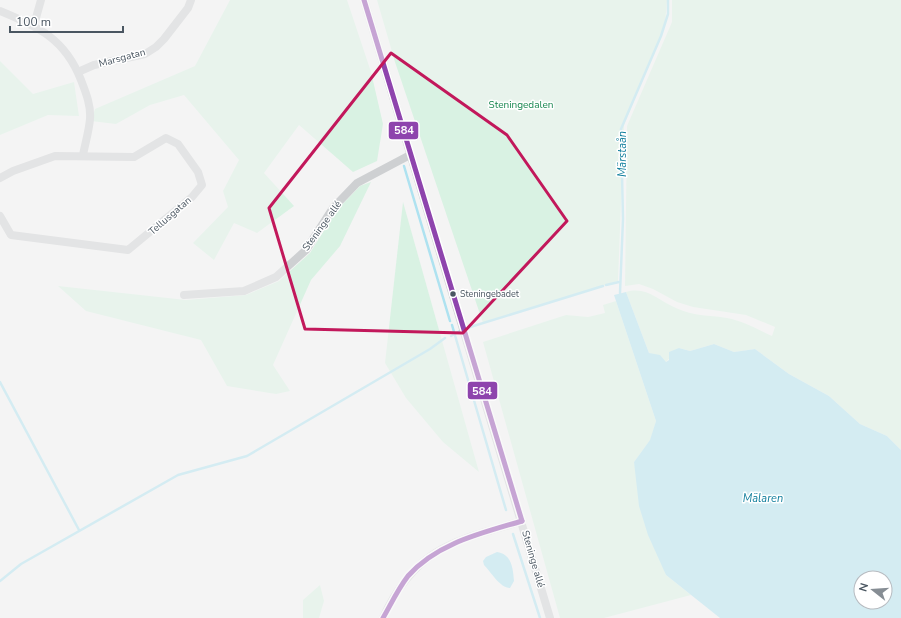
<svg xmlns="http://www.w3.org/2000/svg" width="901" height="618" font-family="'Nunito Sans',sans-serif">
	<rect width="100%" height="100%" fill="#f4f4f4"/>
	<g fill="#d9f2e3">
		<polygon points="230,0 347,0 371,72 383,124 377,161 353,172 299,125 264,173 294,206 257,233 234,223 214,260 193,243 228,207 223,191 239,160 184,95 150,105 116,124 91,121 95,109 195,66"/>
		<polygon points="377,0 667,0 665,25 624,125 618,281 483,323 395,62"/>
		<path d="M 672,0 L 901,0 L 901,450 L 887,436 L 860,424 L 829,396 L 789,374 L 755,349 L 734,352 L 714,344 L 690,351 L 679,348 L 666,362 L 649,353 L 626,292 C 647,286 657,300 676,308 C 692,316 709,315 727,318 C 743,321 757,329 772,336 L 775,327 L 746,315 L 693,307 L 677,302 L 653,289 L 639,284 L 625,286 L 627,126 L 672,22 Z"/>
		<polygon points="0,61 33,94 74,82 79,116 48,115 0,135"/>
		<polygon points="371,182 340,246 311,280 273,365 290,391 276,394 227,386 201,340 86,311 58,286 186,300 246,295 279,281 310,253 336,211 360,186"/>
		<polygon points="403,202 479,472 443,442 406,398 385,363"/>
		<polygon points="616,301 656,421 651,439 634,462 666,575 691,595 604,618 560,618 483,342 566,315 588,317 605,313 603,305"/>
		<polygon points="320,585 324,601 319,618 303,618 303,600"/>
	</g>
	<g fill="#aee2f0" fill-rule="evenodd">
		<path d="M 626,292 L 649,353 L 660,355 L 666,362 L 669,360 L 669,352 L 679,348 L 690,351 L 714,344 L 734,352 L 755,349 L 789,374 L 829,396 L 860,424 L 887,436 L 901,450 L 901,618 L 720,618 L 666,575 L 648,535 L 639,506 L 634,462 L 650,440 L 656,421 L 614,295 ZM 861,578 L 885,578 L 885,602 L 861,602 Z"/>
		<path d="M 497,552 C 512,554 513,569 514,581 L 510,588 C 500,588 491,572 484,565 L 483,561 L 486,557 Z"/>
	</g>
	<g fill="none" stroke-linecap="round" stroke-linejoin="round">
		<g stroke="#aee2f0" stroke-width="2.5">
			<polyline points="404,166 450,321"/>
			<polyline points="606,285 619,282"/>
			<polyline points="620,293 623,219 621,129 661,36 668,14 668,0"/>
			<polyline points="452,325 506,510"/>
			<polyline points="467,328 603,286"/>
			<polyline points="451,336 460,331"/>
			<polyline points="0,382 79,530"/>
			<polyline points="513,534 540,618"/>
			<polyline points="0,581 21,564 178,475 247,456 430,349 445,338"/>
		</g>
		<g stroke="#ced0d2" stroke-width="8">
			<polyline points="364,0 550,618"/>
			<path d="M 0,11 C 39,27 65,39 81,80 C 86,93 91,105 90,119 C 89,131 85,144 83,155"/>
			<polyline points="34,25 41,0"/>
			<polyline points="78,72 94,65 145,54 156,47 164,39 188,8 191,0"/>
			<polyline points="0,178 13,171 55,156 134,157 166,138 178,144 198,172 202,185 192,197 128,250 11,235 0,216"/>
			<polyline points="184,295 244,291 276,277 306,250 333,208 357,183 410,155"/>
			<path d="M 383,618 C 415,548 454,541 522,521"/>
		</g>
		<defs>
			<g id="bus-1">
				<polyline points="364,0 522,521"/>
				<path d="M 383,618 C 391,604 398,589 408,576 C 437,543 482,533 522,521"/>
			</g>
		</defs>
		<use href="#bus-1" stroke="#fff" stroke-width="8"/>
		<use href="#bus-1" stroke="#8e44ad" stroke-width="5"/>
	</g>
	<path d="M0 0H901V618H0ZM 391,53 L 507,135 L 567,221 L 463,333 L 305,329 L 269,208 Z" fill="#f4f4f4" fill-opacity=".55" fill-rule="evenodd"/>
	<path fill="none" stroke="#c2185b" stroke-width="3" stroke-linejoin="round" d="M 391,53 L 507,135 L 567,221 L 463,333 L 305,329 L 269,208 Z"/>
	<circle fill="#4a5661" stroke="#fff" stroke-width="1.5" cx="453" cy="294" r="3.5"/>
	<g text-anchor="middle" dominant-baseline="central" stroke-width="3" stroke-linejoin="round" paint-order="stroke">
		<g font-size="9" fill="#4a5661" stroke="#fff" text-anchor="start">
			<text x="460" y="294">Steningebadet</text>
		</g>
		<g font-size="10" fill="#4a5661" stroke="#fff">
			<text transform="translate(122 58) rotate(-15)">Marsgatan</text>
			<text transform="translate(170 216) rotate(-41)">Tellusgatan</text>
			<text transform="translate(322 226) rotate(-54)">Steninge allé</text>
			<text transform="translate(533 559) rotate(74)">Steninge allé</text>
		</g>
		<g font-size="10" fill="#17864f" stroke="#fff">
			<text x="521" y="105">Steningedalen</text>
		</g>
		<g font-size="11" font-style="italic" fill="#0c7c9b" stroke="#fff">
			<text transform="translate(622 154) rotate(-90)">Märstaån</text>
			<text x="763" y="498">Mälaren</text>
		</g>
	</g>
	<g stroke="#fff" stroke-width="1.5">
		<rect x="388" y="121" width="31" height="19" rx="4" fill="#8e44ad"/>
		<rect x="467" y="381" width="31" height="19" rx="4" fill="#8e44ad"/>
	</g>
	<g font-size="11" text-anchor="middle" font-weight="bold" fill="#fff">
		<text x="404" y="134">584</text>
		<text x="482" y="395">584</text>
	</g>
	<g transform="translate(873 590) rotate(287)"><circle r="19" fill="#ffffff" stroke="#b7bbc0"/>
	<path d="M0-3L7 15L0 10L-7 15Z" fill="#868d94"/>
	<text y="-6" font-size="11" font-weight="bold" text-anchor="middle" fill="#4a5661">N</text>
	</g>
	<path d="M10 26v6h113v-6" fill="none" stroke="#4a5661" stroke-width="2"/>
	<text x="16" y="26" font-size="12" fill="#4a5661" stroke="#ffffff" stroke-width="3" paint-order="stroke">100 m</text>
</svg>
